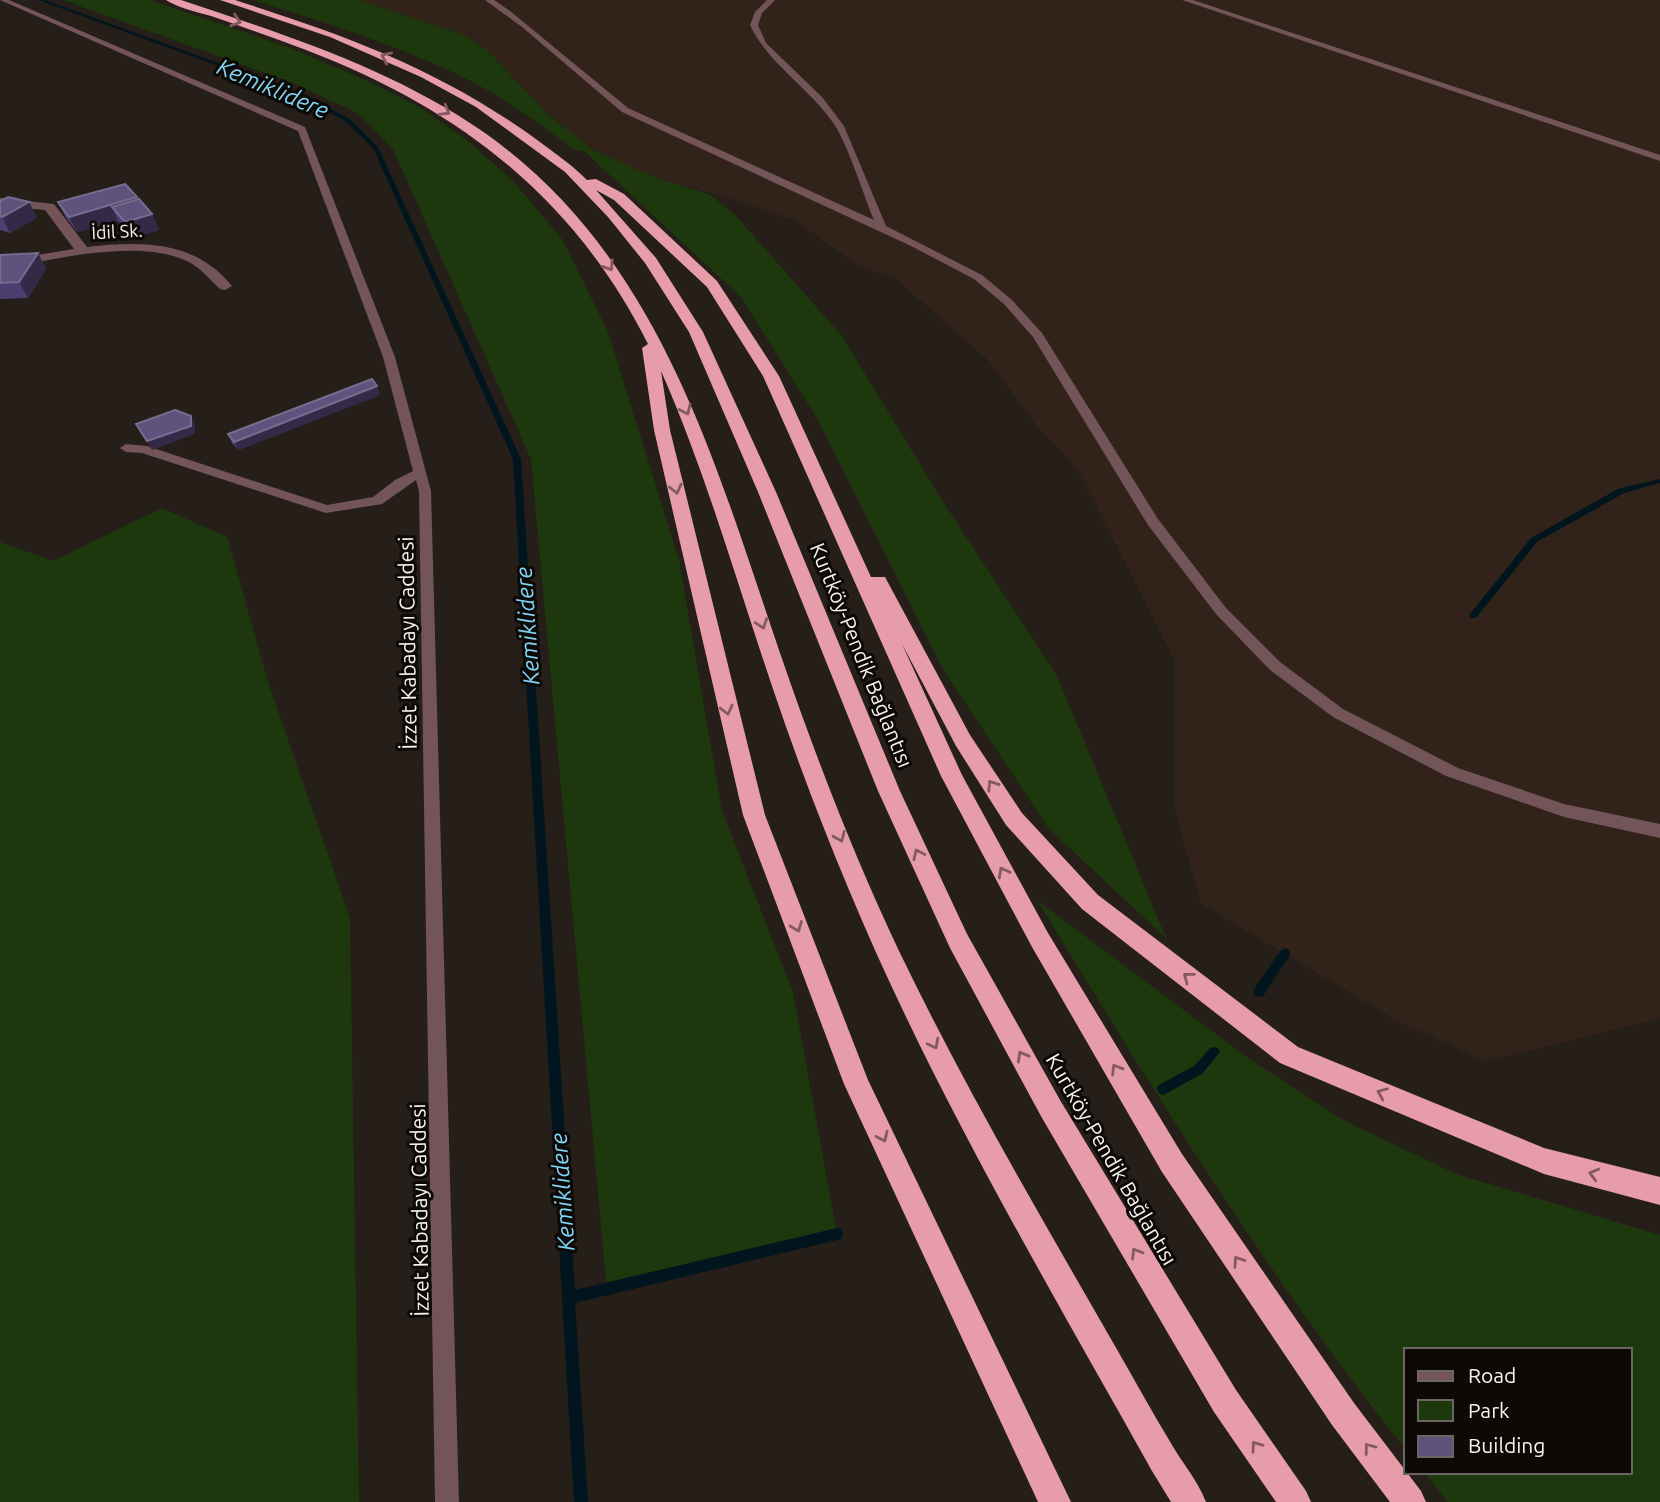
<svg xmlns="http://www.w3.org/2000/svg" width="1660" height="1502" font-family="Ubuntu,sans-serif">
	<rect width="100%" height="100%" fill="#261e18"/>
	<polygon fill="#31231a" points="359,0 1660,0 1660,1019 1484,1061 1394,1019 1200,903 1175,808 1175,661 1076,467 1039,429 988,360 897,280 856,264 796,221 746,203 654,177 592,149 550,116 487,50 462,34"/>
	<g fill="#1e380e">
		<polygon points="63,0 150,0 293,49 372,83 421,108 468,141 513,181 562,239 608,332 679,560 722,811 793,992 837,1234 607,1291 531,459 393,149 359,114 293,83"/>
		<path d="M 253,0 L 359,0 L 462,34 L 487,50 L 550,116 L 592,149 L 654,177 L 709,194 L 735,215 L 842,336 L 938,494 L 1057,676 L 1166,938 L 1049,829 L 944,671 L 818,420 L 741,297 L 584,151 L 575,150 C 538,123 500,95 459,75 C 393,44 323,22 253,0 Z"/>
		<polygon points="162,508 227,537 269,685 350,918 359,1502 0,1502 0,542 53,561"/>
		<path d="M 1037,900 L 1248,1058 L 1343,1120 L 1456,1174 L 1660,1235 L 1660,1502 L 1448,1502 L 1424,1472 L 1630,1472 L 1630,1350 L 1406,1350 L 1406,1450 C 1268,1277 1152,1089 1037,900 Z"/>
	</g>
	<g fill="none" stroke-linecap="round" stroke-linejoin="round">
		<g fill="#00151e" fill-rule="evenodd">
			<polygon points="39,0 45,0 298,92 348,118 378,147 521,459 575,1290 837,1228 842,1229 843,1234 842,1239 837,1240 575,1303 588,1502 574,1502 513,459 373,148 344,120 294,94"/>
			<polygon points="1660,479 1660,483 1624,493 1537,542 1476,618 1470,618 1469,616 1470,614 1531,538 1618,489"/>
			<polygon points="1285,948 1289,950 1290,953 1289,956 1263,996 1259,997 1255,996 1253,992 1255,988 1281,950"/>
			<polygon points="1214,1047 1218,1048 1220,1052 1202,1074 1167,1093 1163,1095 1159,1093 1157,1089 1159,1085 1194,1066 1210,1048"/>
		</g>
		<g fill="#725459" fill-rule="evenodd">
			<polygon points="0,0 9,0 305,127 395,357 431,491 459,1502 435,1502 419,491 416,480 382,504 326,513 142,453 126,452 120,448 126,444 147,446 327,505 373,497 395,480 413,471 383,357 298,131"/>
			<path d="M 485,0 L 494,0 L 510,11 L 628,108 L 874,220 C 863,194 849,147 834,124 C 810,88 769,65 750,25 L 755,12 L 767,0 L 775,0 L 762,13 L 758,25 L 766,43 L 822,97 L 844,126 L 886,226 L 982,275 L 1012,300 L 1042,333 L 1158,519 L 1226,608 L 1280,662 L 1343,709 L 1458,768 L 1564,804 L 1660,824 L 1660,838 L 1564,817 L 1446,776 L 1333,717 L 1270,670 L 1216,614 L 1148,525 L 1033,337 L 1004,304 L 974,279 L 911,246 L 622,112 L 522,27 Z"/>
			<polygon points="1182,0 1193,0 1660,155 1660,161"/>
		</g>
		<path fill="#725459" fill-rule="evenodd" d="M 0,198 L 54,204 L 87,247 C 141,241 195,240 232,286 L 225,290 L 220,289 C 210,280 200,267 187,261 C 137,238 52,260 0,269 L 0,261 L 74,249 L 45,210 L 0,206 Z"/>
		<g fill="#e69da9" fill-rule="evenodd">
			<path d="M 166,0 L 181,0 C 286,35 393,69 485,133 C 660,257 714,460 780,653 C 815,755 854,856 900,953 C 965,1088 1041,1217 1115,1346 C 1134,1379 1152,1412 1172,1445 C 1183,1464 1198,1481 1206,1502 L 1171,1502 L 1152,1471 C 1046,1281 933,1092 849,890 C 821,823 795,755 772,686 C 736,580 706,473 661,371 L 670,430 L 765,815 L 868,1080 L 1071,1502 L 1038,1502 L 844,1084 L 743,815 L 654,430 L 642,348 L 648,344 C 574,197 458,108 306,50 C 274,38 243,27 211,16 C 197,12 178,8 166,0 Z"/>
			<path d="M 220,0 L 235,0 C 344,35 434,67 529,134 C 549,149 569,162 587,180 L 596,179 L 624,194 L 717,281 L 779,376 L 871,577 L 885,577 L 970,735 L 1022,813 L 1098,895 L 1298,1047 L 1544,1148 L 1660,1177 L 1660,1205 L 1544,1174 L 1280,1063 L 1082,909 L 1006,825 L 956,746 L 902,644 L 962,775 L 1048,933 L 1182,1154 L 1354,1403 L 1421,1491 L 1426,1502 L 1390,1502 L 1332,1425 L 1162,1172 L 1032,947 L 941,776 L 763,376 L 707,287 L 614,200 L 596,190 L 656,258 L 703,332 L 776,492 L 900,791 L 967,934 L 1060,1100 L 1236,1390 L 1306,1491 L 1311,1502 L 1276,1502 L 1214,1412 L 1042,1118 L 950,948 L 878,791 L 758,492 L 689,332 L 645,263 L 608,217 L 565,172 L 476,107 L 421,77 L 330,37 Z"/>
		</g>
	</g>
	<g fill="#4b3f70">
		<polygon points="137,197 152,214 159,230 132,238 118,221 77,232 66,218 58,202"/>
		<polygon points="0,201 29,202 37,218 10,233 0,230"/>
		<polygon points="38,253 46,269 28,298 0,299 0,255"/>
		<polygon points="380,395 238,450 232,443 228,434"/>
	</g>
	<g fill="#342a47">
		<polygon points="137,197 144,213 112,207 118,221 77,232 69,217"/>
		<polygon points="29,202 37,218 10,233 2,217"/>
		<polygon points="152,214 159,230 132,238 125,222"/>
		<polygon points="38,253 46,269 28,298 19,282"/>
		<polygon points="377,386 380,395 238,450 234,442"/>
		<polygon points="191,416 195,424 195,434 152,450 147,441"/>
	</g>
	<g fill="#5e537d" stroke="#766c8f" stroke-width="2">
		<polygon points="125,184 137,197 69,217 58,202"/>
		<polygon points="8,197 29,202 2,217 0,216 0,201"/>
		<polygon points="139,199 152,214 125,222 112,207"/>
		<polygon points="38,253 19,282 0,283 0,255"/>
		<polygon points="372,379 377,386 234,442 228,434"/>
		<polygon points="175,410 191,416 191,426 147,441 136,424"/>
	</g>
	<defs><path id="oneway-chevron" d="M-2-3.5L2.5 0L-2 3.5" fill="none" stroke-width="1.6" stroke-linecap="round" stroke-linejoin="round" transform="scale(1.75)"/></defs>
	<g stroke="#845a60">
		<use href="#oneway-chevron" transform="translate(236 21) rotate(18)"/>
		<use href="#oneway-chevron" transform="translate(386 57) rotate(-156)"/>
		<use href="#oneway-chevron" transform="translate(445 111) rotate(31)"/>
		<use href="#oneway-chevron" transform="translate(609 266) rotate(57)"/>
		<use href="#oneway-chevron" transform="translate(686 410) rotate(65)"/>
		<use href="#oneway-chevron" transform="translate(676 489) rotate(77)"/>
		<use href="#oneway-chevron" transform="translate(762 624) rotate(71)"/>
		<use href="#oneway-chevron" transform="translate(727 710) rotate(76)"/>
		<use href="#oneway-chevron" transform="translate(992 785) rotate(-123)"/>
		<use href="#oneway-chevron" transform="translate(840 837) rotate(67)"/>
		<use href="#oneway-chevron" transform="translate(918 854) rotate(-115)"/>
		<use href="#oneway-chevron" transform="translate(1003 872) rotate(-118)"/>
		<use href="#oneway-chevron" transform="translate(797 927) rotate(69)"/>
		<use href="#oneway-chevron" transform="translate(1188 977) rotate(-142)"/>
		<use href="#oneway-chevron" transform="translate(934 1044) rotate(63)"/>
		<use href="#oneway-chevron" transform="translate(1022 1056) rotate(-119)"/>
		<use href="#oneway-chevron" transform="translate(1116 1069) rotate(-121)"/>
		<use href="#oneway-chevron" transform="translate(1382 1093) rotate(-157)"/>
		<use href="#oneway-chevron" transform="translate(883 1137) rotate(65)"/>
		<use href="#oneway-chevron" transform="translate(1594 1174) rotate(-165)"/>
		<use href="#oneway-chevron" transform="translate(1136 1253) rotate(-121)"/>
		<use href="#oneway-chevron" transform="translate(1238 1261) rotate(-124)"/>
		<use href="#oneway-chevron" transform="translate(1256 1446) rotate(-125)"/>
		<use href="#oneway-chevron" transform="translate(1369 1448) rotate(-127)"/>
	</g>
	<g text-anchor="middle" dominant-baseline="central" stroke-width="6" stroke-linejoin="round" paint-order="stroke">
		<g font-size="18" fill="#f9f2ee" stroke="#0c0906">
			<text transform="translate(117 231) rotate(-3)">İdil Sk.</text>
		</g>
		<g font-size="21" fill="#f9f2ee" stroke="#0c0906">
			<text transform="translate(407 643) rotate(-91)">İzzet Kabadayı Caddesi</text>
			<text transform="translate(862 655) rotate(68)">Kurtköy-Pendik Bağlantısı</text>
			<text transform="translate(1112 1159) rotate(60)">Kurtköy-Pendik Bağlantısı</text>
			<text transform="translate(419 1210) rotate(-91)">İzzet Kabadayı Caddesi</text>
		</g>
		<g font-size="23" font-style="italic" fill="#81d5f7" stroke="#0c0906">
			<text transform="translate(273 88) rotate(23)">Kemiklidere</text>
			<text transform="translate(527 626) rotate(-94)">Kemiklidere</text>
			<text transform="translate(562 1192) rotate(-94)">Kemiklidere</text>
		</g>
	</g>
	<rect x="1404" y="1348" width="228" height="126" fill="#0c0906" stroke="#6b6663" stroke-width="2"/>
	<rect x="1418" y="1371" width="35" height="10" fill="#725459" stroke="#6b6663" stroke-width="2"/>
	<text x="1468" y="1383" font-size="21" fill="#f9f2ee">Road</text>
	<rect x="1418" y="1400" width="35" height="21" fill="#1e380e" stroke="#6b6663" stroke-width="2"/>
	<text x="1468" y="1418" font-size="21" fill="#f9f2ee">Park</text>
	<rect x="1418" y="1436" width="35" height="21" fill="#5e537d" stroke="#6b6663" stroke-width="2"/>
	<text x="1468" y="1453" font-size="21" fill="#f9f2ee">Building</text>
</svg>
